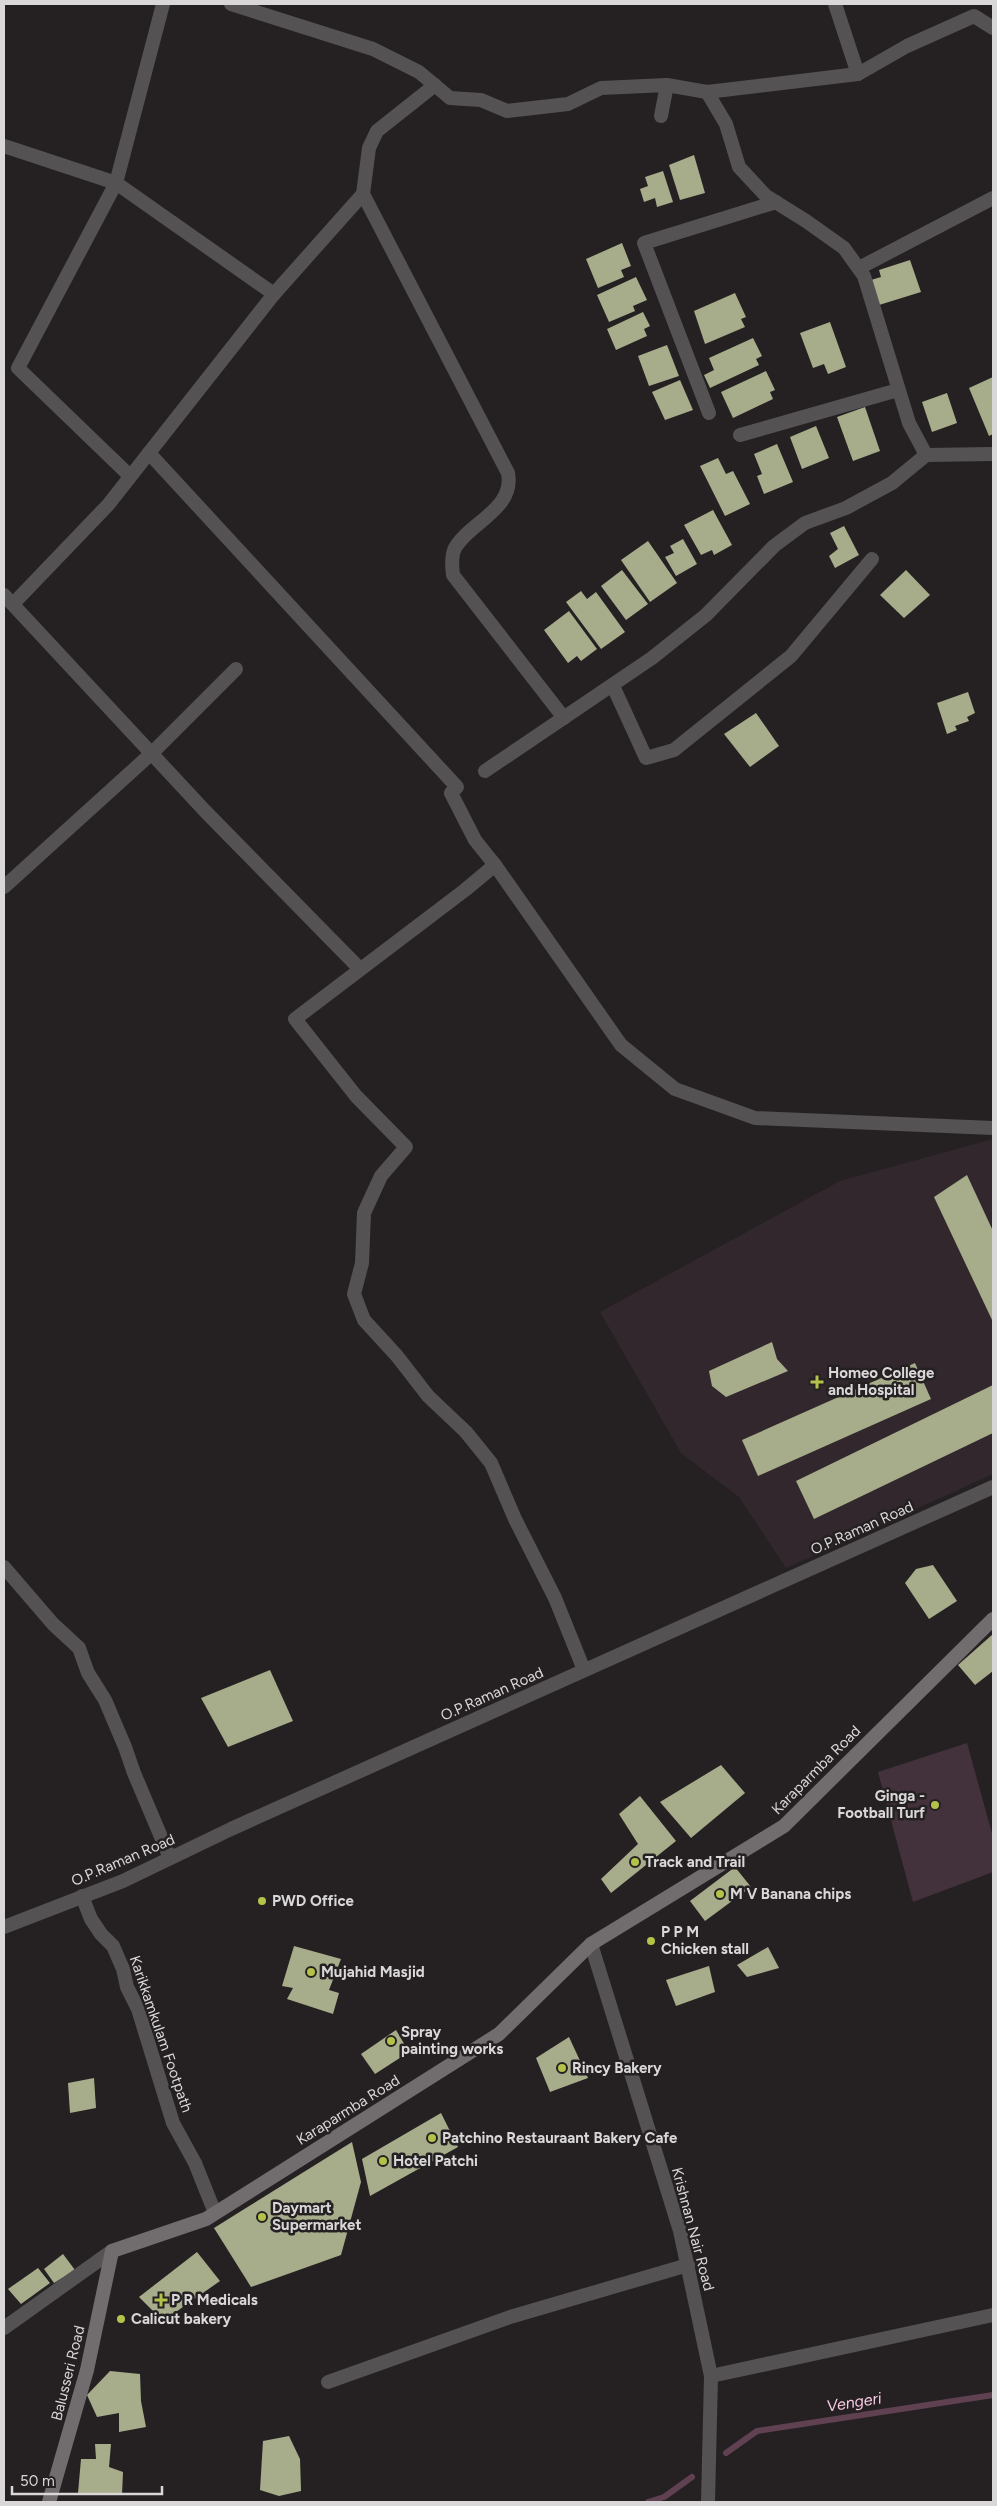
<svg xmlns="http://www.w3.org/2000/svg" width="997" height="2506" font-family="Figtree,sans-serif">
	<rect width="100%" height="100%" fill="#252123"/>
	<polygon fill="#31272d" points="993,1139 993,1474 786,1568 739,1497 681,1453 600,1312 840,1181"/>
	<polygon fill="#43323b" points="967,1743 993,1837 993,1872 913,1902 878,1772"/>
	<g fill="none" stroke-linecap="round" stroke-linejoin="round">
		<g stroke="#604152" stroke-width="6">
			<polyline points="726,2453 757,2431 993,2395"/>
			<polyline points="648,2502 664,2497 692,2477"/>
		</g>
	</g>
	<g fill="#a7ad8a">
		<polygon points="694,155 705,193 680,200 669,165"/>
		<polygon points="663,171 673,202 657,207 655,198 644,202 640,189 648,186 645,177"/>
		<polygon points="622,243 631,266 621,270 624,277 598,288 586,259"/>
		<polygon points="910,260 921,292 879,305 871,280 881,277 879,270"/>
		<polygon points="636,277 647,300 633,306 635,311 609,322 597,295"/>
		<polygon points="735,293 746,317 741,319 745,327 705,344 694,311"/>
		<polygon points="643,312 650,326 644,329 647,336 616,350 607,329"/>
		<polygon points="830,322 846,367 828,374 824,364 813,368 800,333"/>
		<polygon points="753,338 762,356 756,359 759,365 710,388 704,375 714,370 709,358"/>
		<polygon points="667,345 679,376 649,386 638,356"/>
		<polygon points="766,371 775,390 770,392 773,399 733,418 721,392"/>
		<polygon points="993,377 993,434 989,436 969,388"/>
		<polygon points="680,380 693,410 665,420 652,392"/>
		<polygon points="947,393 957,423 932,432 922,402"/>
		<polygon points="865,407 880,451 853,461 837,417"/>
		<polygon points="816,426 829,458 802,469 790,437"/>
		<polygon points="777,444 793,482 764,494 757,476 762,474 754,454"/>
		<polygon points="718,458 726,474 733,471 750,504 725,516 700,466"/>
		<polygon points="713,510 732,545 714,555 712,550 701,555 684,525"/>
		<polygon points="844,526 859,555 835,568 829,556 838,549 830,533"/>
		<polygon points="683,539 697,564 676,576 665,557 674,553 670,546"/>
		<polygon points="648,541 677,583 650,602 621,560"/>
		<polygon points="622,570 648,604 626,620 601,586"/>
		<polygon points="906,570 930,595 904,618 880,595"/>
		<polygon points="581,591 587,599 596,592 625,632 601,649 566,602"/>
		<polygon points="569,611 597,649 581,661 577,656 568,663 544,630"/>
		<polygon points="968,692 975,713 967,717 969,721 955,726 957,730 947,734 937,703"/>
		<polygon points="756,713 779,746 750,767 724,734"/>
		<polygon points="967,1175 993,1231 993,1322 934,1197"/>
		<polygon points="772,1342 777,1359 788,1371 726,1397 712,1386 709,1371"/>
		<polygon points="915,1363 931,1399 758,1476 742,1440"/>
		<polygon points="993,1385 993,1433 814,1519 796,1481"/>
		<polygon points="933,1565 957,1601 929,1619 905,1583 916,1569"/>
		<polygon points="993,1634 993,1671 975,1685 958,1665"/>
		<polygon points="270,1670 293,1721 228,1747 201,1698"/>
		<polygon points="721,1765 745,1793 691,1838 660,1802"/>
		<polygon points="640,1796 676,1841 611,1893 601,1879 638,1844 619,1814"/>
		<polygon points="735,1867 751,1887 705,1921 690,1901"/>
		<polygon points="294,1946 341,1959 329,1990 339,1993 333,2014 287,1999 293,1988 282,1986"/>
		<polygon points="768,1947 779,1968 747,1977 737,1965"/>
		<polygon points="709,1966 715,1992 676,2006 666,1980"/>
		<polygon points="396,2030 409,2052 375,2074 361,2054"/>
		<polygon points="569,2037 588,2078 550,2092 536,2058"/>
		<polygon points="94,2078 96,2108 70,2113 68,2083"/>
		<polygon points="441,2113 458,2147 370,2196 362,2159"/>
		<polygon points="352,2142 361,2182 341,2255 251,2287 214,2228"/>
		<polygon points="197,2252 220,2281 163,2321 139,2297"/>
		<polygon points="63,2254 75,2270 54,2283 44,2269"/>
		<polygon points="38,2268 50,2283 21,2304 8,2289"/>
		<polygon points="110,2371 140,2374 141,2401 146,2427 119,2432 119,2413 97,2417 87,2395"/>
		<polygon points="289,2436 300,2459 301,2491 279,2496 260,2490 263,2441"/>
		<polygon points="95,2444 111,2444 109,2467 123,2472 122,2495 78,2493 81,2459 96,2459"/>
	</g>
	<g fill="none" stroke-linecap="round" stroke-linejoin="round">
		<g stroke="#555254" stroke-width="14">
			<polyline points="163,4 116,183 274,294"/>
			<polyline points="231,4 373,49 419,72 450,98 481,100 507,111 568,104 601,88 667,85 707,92 726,124 739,167 766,196 806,221 844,248 864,276 909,423 926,455 892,483 846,508 805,523 774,546 706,615 652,658 485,771"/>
			<polyline points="835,4 858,74"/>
			<polyline points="707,92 858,74 907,46 974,16 993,28"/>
			<polyline points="661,116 667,85"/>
			<polyline points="4,146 116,183 18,368 130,476"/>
			<path d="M 363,194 L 508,473 C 515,509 470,522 455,548 C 451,556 452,567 453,575 L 564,718"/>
			<polyline points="859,268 993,198"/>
			<polyline points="709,413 644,243 776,202"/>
			<polyline points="740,435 898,390"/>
			<polyline points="149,453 457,787 451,793 475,840 495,865 465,890 295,1019 356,1096 406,1147 381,1176 364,1213 362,1263 354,1294 364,1320 397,1356 428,1396 466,1432 491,1463 515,1519 555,1598 584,1670"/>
			<polyline points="926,455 993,454"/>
			<polyline points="4,595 205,811 360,969"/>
			<polyline points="13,604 108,505 274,294 363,194 369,148 377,131 435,85"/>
			<polyline points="613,686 646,758 674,750 791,656 872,559"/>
			<polyline points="495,865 621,1045 675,1089 755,1118 993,1128"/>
			<polyline points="4,887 152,753 236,669"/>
			<polyline points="4,1567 53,1624 79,1648 88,1673 105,1700 125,1747 134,1773 170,1858"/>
			<polyline points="82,1896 91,1919 101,1934 113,1946 123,1969 127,1987 138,2009 173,2123 195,2163 215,2213"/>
			<polyline points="591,1944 680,2231 711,2376 708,2502"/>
			<polyline points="711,2376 993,2315"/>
			<polyline points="328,2382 510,2317 688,2265"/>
		</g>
		<g stroke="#555254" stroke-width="14">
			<polyline points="4,1927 123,1881 231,1829 993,1487"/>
			<polyline points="4,2328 112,2251"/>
		</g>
		<polyline stroke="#716d6f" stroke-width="14" points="49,2502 87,2370 112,2251 206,2219 499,2034 591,1944 784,1826 993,1619"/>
	</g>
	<g fill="#b5c249" stroke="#252123" stroke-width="2">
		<path d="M814.5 1374.5h5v5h5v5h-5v5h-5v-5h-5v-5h5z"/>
		<circle cx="935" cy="1805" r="5"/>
		<circle cx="635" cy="1862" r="5"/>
		<circle cx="720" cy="1894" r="5"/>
		<circle cx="262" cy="1901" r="5"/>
		<circle cx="651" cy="1941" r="5"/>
		<circle cx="311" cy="1972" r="5"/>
		<circle cx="391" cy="2041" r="5"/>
		<circle cx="562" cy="2068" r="5"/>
		<circle cx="432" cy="2138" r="5"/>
		<circle cx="383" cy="2161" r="5"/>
		<circle cx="262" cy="2217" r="5"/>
		<path d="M158.5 2292.5h5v5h5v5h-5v5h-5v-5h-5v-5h5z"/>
		<circle cx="121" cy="2319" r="5"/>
	</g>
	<g text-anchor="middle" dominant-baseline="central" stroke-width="5" stroke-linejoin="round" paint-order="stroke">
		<g font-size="15" font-weight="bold" fill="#dad7d8" stroke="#252123" text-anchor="start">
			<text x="828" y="1373">Homeo College<tspan x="828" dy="17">and Hospital</tspan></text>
			<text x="925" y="1796" text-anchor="end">Ginga -<tspan x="925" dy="17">Football Turf</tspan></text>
			<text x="645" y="1862">Track and Trail</text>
			<text x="730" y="1894">M V Banana chips</text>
			<text x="272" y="1901">PWD Office</text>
			<text x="661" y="1932">P P M<tspan x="661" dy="17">Chicken stall</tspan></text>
			<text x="321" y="1972">Mujahid Masjid</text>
			<text x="401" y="2032">Spray<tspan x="401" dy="17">painting works</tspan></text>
			<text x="572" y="2068">Rincy Bakery</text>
			<text x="442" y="2138">Patchino Restauraant Bakery Cafe</text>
			<text x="393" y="2161">Hotel Patchi</text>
			<text x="272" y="2208">Daymart<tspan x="272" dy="17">Supermarket</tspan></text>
			<text x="171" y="2300">P R Medicals</text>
			<text x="131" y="2319">Calicut bakery</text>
		</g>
		<g font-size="15" fill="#dad7d8" stroke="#252123">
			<text transform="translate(862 1528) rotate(-24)">O.P.Raman Road</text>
			<text transform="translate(492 1694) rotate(-24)">O.P.Raman Road</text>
			<text transform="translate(816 1770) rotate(-45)">Karaparmba Road</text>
			<text transform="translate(123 1860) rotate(-23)">O.P.Raman Road</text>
			<text transform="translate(161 2034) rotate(71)">Karikkamkulam Footpath</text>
			<text transform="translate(348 2110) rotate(-32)">Karaparmba Road</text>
			<text transform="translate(693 2229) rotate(75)">Krishnan Nair Road</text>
			<text transform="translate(68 2373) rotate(-76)">Balusseri Road</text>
		</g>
		<g font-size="16" font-style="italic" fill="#f8c9e2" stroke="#252123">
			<text transform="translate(854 2402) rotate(-9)">Vengeri</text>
		</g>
	</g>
	<rect width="997" height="2506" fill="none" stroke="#dad7d8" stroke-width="10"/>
	<path d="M12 2486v8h150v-8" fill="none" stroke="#dad7d8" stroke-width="2.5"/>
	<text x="20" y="2486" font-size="15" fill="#dad7d8" stroke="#252123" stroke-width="4" paint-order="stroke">50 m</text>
</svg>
